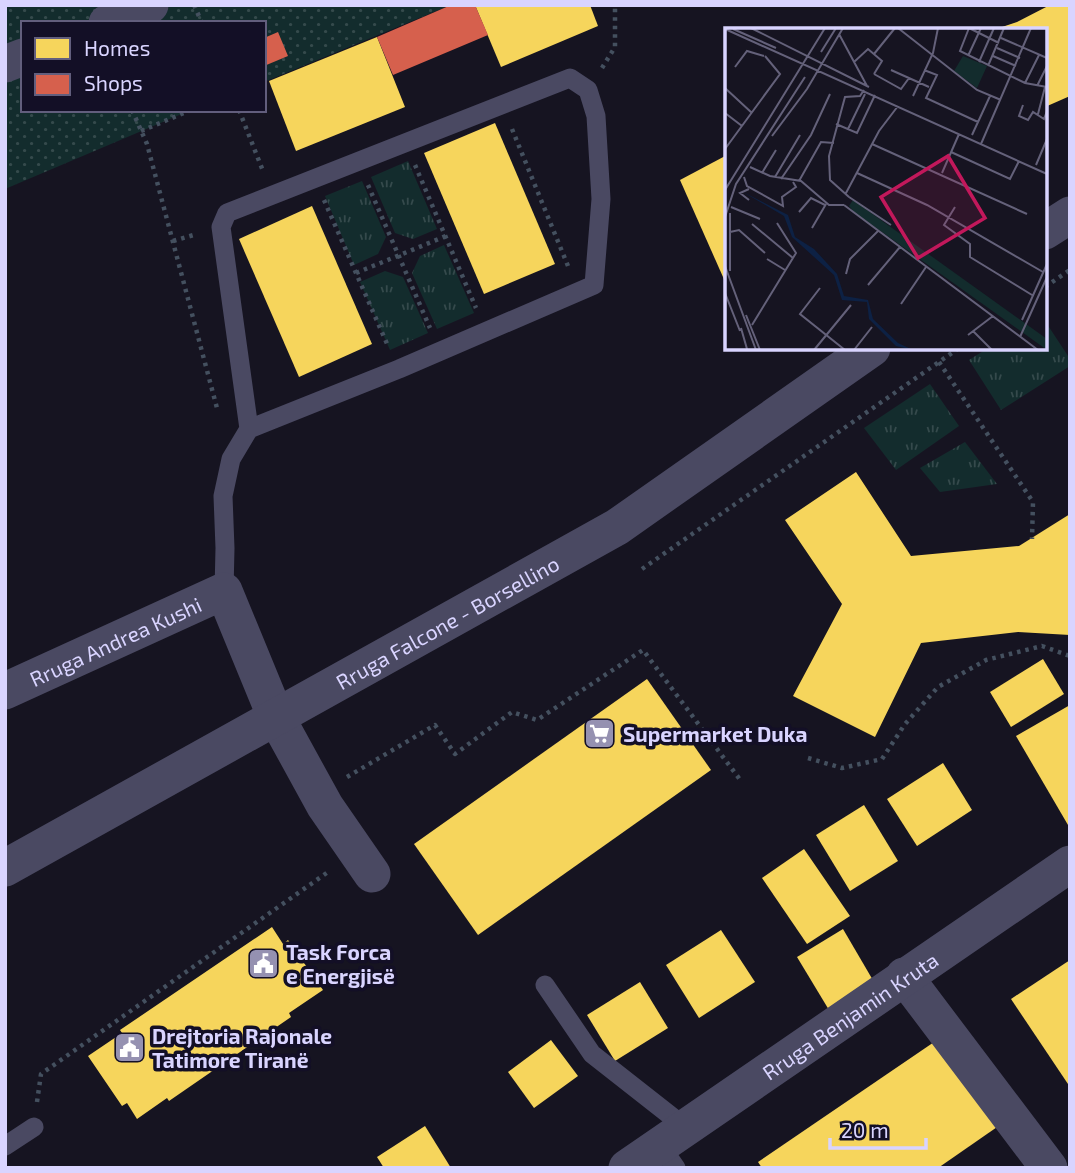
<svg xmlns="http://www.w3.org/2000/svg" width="1075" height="1173" font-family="'Exo 2',sans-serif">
	<defs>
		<pattern id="grass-tufts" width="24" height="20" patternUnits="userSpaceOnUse" patternTransform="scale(1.75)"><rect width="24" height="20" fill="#132c2d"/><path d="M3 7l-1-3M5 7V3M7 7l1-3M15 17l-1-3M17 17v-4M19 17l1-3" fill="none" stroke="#354a4c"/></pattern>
		<pattern id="park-dots" width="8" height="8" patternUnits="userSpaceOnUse" patternTransform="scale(1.75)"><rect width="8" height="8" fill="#132c2d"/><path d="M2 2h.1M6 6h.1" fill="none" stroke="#354a4c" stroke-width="1.8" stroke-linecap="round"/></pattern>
	</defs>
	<rect width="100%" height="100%" fill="#161421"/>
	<g fill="url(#grass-tufts)">
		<polygon points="408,161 437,229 413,239 395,233 371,177"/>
		<polygon points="362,181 386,237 378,254 354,265 325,196"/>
		<polygon points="444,245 474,313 437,329 412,273 420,256"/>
		<polygon points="385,271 403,277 428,333 390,350 360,282"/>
		<polygon points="1045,321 1070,359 1070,366 1001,410 969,360 988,348 1045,348"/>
		<polygon points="930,384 959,426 896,470 864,428"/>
		<polygon points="965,442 997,484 940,492 920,468"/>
	</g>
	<polygon fill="url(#park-dots)" points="5,5 451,5 264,82 264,23 23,23 23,110 191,110 5,189"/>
	<g fill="#f6d55c">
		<polygon points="475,5 590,5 598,26 501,67"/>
		<polygon points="1050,5 1070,5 1070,96 1045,107 1045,30 996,29 1017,22"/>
		<polygon points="377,37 405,107 296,151 269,81"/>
		<polygon points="495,123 555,264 484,294 424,153"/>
		<polygon points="727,155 727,286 680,180"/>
		<polygon points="312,206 372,344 299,377 239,239"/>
		<polygon points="856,472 911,556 1019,546 1070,514 1070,635 1018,632 921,643 875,737 793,696 842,604 785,520"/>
		<polygon points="1043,659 1064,694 1011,727 990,692"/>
		<polygon points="647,679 711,770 478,935 414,844"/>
		<polygon points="1070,705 1070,823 1068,825 1016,736"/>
		<polygon points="943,763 972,810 917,846 887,799"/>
		<polygon points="864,805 898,861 850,891 816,835"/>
		<polygon points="804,849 850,916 807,944 762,878"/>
		<polygon points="272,927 283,944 288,940 323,990 289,1013 291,1017 169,1101 167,1098 137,1119 127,1103 122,1106 88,1056 122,1033 120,1030"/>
		<polygon points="843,929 874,982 829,1010 797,957"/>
		<polygon points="721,930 755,982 699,1018 666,965"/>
		<polygon points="1070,960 1070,1087 1011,999"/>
		<polygon points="640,982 668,1028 615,1061 587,1015"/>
		<polygon points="940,1038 1000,1125 938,1168 762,1168 758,1162"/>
		<polygon points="551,1040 578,1076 534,1108 508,1072"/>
		<polygon points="425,1126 451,1168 384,1168 377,1157"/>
	</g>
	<g fill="#d6604d">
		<polygon points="451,5 475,5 488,35 393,75 377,37"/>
		<polygon points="278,32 288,56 264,66 264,38"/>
	</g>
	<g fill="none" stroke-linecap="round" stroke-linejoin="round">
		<g stroke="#44505f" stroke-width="4.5" stroke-dasharray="3.5 5" stroke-linecap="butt">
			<polyline points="194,5 202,23"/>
			<polyline points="602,68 615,47 615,5"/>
			<polyline points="132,110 147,144 218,412"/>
			<polyline points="239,110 263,171"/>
			<polyline points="512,129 568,266"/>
			<polyline points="141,131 191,110"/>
			<polyline points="415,165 476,308"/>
			<polyline points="368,185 430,328"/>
			<polyline points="324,200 388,346"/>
			<polyline points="173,241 197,234"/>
			<polyline points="356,273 446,236"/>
			<polyline points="1045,287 1070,270"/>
			<polyline points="939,362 1033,502 1032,539"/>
			<polyline points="642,569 959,348"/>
			<polyline points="808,758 842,768 882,759 905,724 938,687 986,660 1042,646 1070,656"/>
			<polyline points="347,777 435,725 455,754 512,712 537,720 643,650 741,781"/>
			<polyline points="37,1102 41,1074 328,872"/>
		</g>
		<g stroke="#4a4962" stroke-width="19">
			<polyline points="224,591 225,548 223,496 231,459 249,429 399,369 594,285 601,199 596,116 588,90 570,78 227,213 221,227 249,429"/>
			<polyline points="545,985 592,1054 685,1127"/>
			<polyline points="660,1145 676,1168"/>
			<polyline points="5,1146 34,1127"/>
		</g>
		<g stroke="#4a4962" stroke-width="37">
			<polyline points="107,23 150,5"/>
			<polyline points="5,64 23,57"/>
			<polyline points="1045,231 1070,215"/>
			<path id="s1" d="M 5,691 L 224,591 L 275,715 L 325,806 L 372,874"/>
			<path id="s2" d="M 5,868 L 617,527 L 872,348"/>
			<polyline points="904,976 1049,1168"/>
			<path id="s3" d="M 627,1168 L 1070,864"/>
		</g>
	</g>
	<defs>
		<symbol id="supermarket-square" viewBox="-11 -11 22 22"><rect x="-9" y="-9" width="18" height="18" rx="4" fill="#9591b1" stroke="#130f26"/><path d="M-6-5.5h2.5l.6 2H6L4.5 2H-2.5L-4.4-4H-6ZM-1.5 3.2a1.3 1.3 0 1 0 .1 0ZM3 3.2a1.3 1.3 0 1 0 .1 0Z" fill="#fff"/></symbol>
		<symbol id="civic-square" viewBox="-11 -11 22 22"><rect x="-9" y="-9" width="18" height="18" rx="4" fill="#9591b1" stroke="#130f26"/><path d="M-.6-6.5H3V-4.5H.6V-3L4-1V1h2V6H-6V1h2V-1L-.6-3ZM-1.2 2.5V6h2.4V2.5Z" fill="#fff"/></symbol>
	</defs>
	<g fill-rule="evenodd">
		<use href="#supermarket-square" x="582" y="716" width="35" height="35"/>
		<use href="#civic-square" x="246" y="946" width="35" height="35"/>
		<use href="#civic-square" x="112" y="1030" width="35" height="35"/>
	</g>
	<g text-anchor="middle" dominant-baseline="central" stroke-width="7" stroke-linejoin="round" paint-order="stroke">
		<g font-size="21" fill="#d9d4ff" stroke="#130f26">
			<text stroke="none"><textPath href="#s2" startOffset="506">Rruga Falcone - Borsellino</textPath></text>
			<text stroke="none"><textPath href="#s1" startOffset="121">Rruga Andrea Kushi</textPath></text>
			<text stroke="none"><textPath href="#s3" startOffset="270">Rruga Benjamin Kruta</textPath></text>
		</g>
		<g font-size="21" font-weight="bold" fill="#d9d4ff" stroke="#130f26" text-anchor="start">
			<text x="623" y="733">Supermarket Duka</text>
			<text x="286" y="951">Task Forca<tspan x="286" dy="24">e Energjisë</tspan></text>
			<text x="152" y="1035">Drejtoria Rajonale<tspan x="152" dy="24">Tatimore Tiranë</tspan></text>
		</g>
	</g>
	<g transform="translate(725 28)">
		<rect width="322" height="322" fill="#161421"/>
		<path d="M 128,172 L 322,311 L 322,322 L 129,184 L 124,178 Z" fill="#132c2d"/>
		<path d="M 238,28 L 262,38 L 252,60 L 229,43 Z" fill="#132c2d"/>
		<path d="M 18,164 L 63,187 L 70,209 L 89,221 L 112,246 L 119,268 L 143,272 L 148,291 L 173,315 L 188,322 L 171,318 L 144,291 L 142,274 L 117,272 L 109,247 L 67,209 L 59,188 Z" fill="#0d2144"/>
		<path fill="none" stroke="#64617a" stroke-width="2" d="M 26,0 L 144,59M 173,0 L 252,62 L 276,72M 244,0 L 235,23 L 300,55 L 322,59M 244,0 L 274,15M 0,1 L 322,146M 8,1 L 51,20M 114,6 L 142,58M 276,10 L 322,30M 272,20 L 295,30M 96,24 L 111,0M 149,26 L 170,0M 243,28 L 256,0M 268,28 L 291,38M 129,34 L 143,21 L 157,33 L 149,46M 254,34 L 269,0M 263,38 L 279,0M 10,39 L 22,23 L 39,28M 166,42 L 204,59M 199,42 L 212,47 L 201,70 L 253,94M 149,46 L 176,61 L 184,50M 300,55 L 314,27M 312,58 L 322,38M 0,60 L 27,85M 188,68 L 208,25 L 213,0M 298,77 L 294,88 L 303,92 L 308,84 L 319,91 L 322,83M 0,85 L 17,98M 313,86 L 320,59M 111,96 L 132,105 L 150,67M 123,101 L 140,66M 247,107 L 265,68M 47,108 L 82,61 L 118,0M 147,116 L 302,186M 256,116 L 306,0M 0,121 L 55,46 L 40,28M 226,124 L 285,151 L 294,133M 311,137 L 322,111M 25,139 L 45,148 L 76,153 L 104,177 L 119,177M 37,145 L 51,122M 132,145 L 202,177 L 318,244M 217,145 L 234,106M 19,149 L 22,158 L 58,178 L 57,169 L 71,159 L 68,154M 50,149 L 75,107M 56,151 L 86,107 L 105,66M 74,153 L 96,114 L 109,115M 24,161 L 15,165 L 24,172M 0,162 L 100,0M 121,165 L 154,103 L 173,78M 124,169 L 105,152 L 104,128 L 120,69 L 135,68 L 139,62M 124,169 L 166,197M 119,177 L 313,322M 6,179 L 35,191M 230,179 L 219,197 L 245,216 L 245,229 L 307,267M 74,184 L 86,170 L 100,177M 5,185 L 5,243M 0,189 L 11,156 L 80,49M 27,196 L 68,230M 87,200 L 101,176M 5,204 L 14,202 L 40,225M 42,231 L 60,242M 0,238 L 31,322M 121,246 L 125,231 L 153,203M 143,257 L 175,219M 95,260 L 75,286 L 120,322M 0,265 L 15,303M 176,276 L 201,239M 21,287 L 35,322M 297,292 L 322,236M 27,297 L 71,225 L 52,195M 16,300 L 22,321M 248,303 L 267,322M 243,307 L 268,288M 295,309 L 322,249M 89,322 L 126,277M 129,322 L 147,299"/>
		<path fill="#c2185b" fill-opacity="0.15" stroke="#c2185b" stroke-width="3.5" d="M 223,128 L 260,190 L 193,230 L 156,169 Z"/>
		<rect width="322" height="322" fill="none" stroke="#d9d4ff" stroke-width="3.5"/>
	</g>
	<rect width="1075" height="1173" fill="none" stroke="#d9d4ff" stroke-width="14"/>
	<rect x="21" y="21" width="245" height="91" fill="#130f26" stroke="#625e7d" stroke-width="2"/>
	<rect x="35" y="38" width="35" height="21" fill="#f6d55c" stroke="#625e7d" stroke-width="2"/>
	<text x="84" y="56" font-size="21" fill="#d9d4ff">Homes</text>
	<rect x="35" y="74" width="35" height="21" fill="#d6604d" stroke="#625e7d" stroke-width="2"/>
	<text x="84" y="91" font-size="21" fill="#d9d4ff">Shops</text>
	<path d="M830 1138v10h96v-10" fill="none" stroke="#d9d4ff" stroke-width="3.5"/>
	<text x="841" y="1138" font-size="21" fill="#d9d4ff" stroke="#130f26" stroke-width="5" paint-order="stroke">20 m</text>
</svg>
